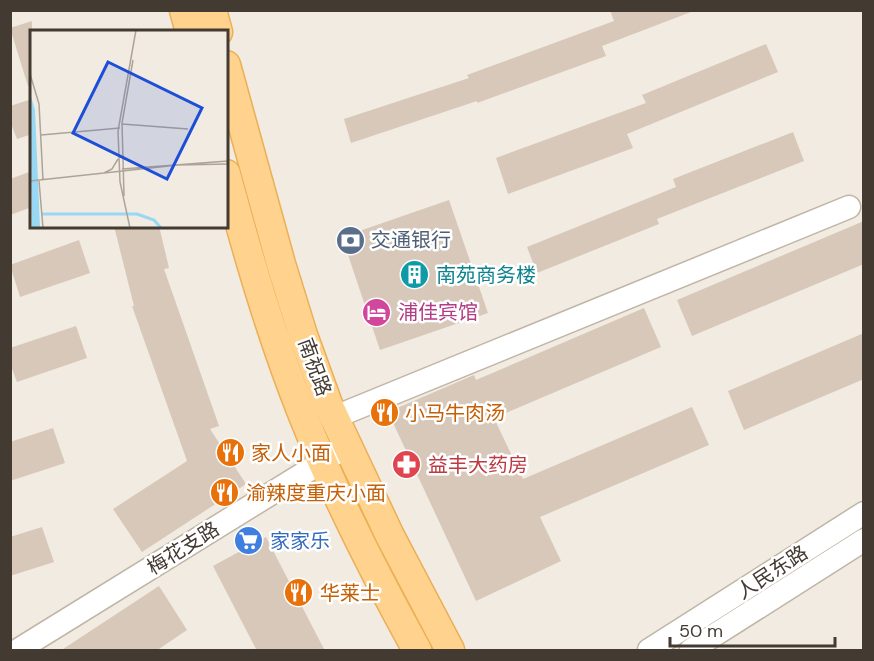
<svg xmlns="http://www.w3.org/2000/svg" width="874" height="661" font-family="'DM Sans','Noto Sans SC',sans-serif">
	<rect width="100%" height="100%" fill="#f2ebe1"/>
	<g fill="#d7c8b9">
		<polygon points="610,10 691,12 602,46 606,56 477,103 477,101 351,143 344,119 469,78 467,75 614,21"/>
		<polygon points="32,21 32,85 28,86 10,28"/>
		<polygon points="766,44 778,72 627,134 633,148 508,194 496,158 646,103 642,95"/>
		<polygon points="32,99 32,134 17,139 10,121 10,106"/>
		<polygon points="793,132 804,161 657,219 659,224 537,273 527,247 676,187 673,179"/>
		<polygon points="32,171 32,207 10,215 10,179"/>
		<polygon points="449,200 488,313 380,350 342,237"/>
		<polygon points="864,221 864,264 692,336 677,300"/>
		<polygon points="114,226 159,226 169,268 164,269 219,426 210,429 246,484 142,552 113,509 187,461 132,306 134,306"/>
		<polygon points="79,240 90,273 20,297 10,265"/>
		<polygon points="644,308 661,347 494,418 523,479 692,407 709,445 540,517 561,561 476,601 388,412 474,375 476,380"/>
		<polygon points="76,326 87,358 17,382 10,363 10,348"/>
		<polygon points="864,333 864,379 744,430 728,391"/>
		<polygon points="53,428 65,463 10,481 10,442"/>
		<polygon points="42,527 54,562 10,576 10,537"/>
		<polygon points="266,537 325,651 257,651 213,566"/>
		<polygon points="159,586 187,630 156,651 60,651"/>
	</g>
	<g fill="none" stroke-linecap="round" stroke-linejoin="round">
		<defs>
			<g id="minor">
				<polyline points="335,417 849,207"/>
				<polyline points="18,650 335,454"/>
				<polyline points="649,650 864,513"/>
				<polyline points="691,650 864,540"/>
			</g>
			<g id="major">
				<polyline points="184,10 190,32"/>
				<polyline points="212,10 218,32"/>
				<polyline points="226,65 281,264 303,335 328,404 390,536 450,650"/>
				<path d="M 226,174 C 248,255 271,335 302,413 C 334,494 375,574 417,650"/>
			</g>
		</defs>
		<use href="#minor" stroke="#c0b5a6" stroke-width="25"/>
		<use href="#major" stroke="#ebaf56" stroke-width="31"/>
		<use href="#minor" stroke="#fff" stroke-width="22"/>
		<use href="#major" stroke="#ffd38d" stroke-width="28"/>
	</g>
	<defs>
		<symbol id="bank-disc" viewBox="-11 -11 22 22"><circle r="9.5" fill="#5c6f8a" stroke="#fff"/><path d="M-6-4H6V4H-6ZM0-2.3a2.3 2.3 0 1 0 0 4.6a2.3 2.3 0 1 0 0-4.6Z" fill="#fff"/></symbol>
		<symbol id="building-disc" viewBox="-11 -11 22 22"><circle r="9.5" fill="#0f9aa8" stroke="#fff"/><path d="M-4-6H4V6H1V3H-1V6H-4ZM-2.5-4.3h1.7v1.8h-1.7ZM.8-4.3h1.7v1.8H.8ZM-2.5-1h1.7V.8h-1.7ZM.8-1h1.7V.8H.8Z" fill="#fff"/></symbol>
		<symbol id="hotel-disc" viewBox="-11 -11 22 22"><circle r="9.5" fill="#d1479c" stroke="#fff"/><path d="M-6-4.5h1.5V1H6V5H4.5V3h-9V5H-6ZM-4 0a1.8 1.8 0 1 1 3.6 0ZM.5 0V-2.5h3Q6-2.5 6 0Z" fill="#fff"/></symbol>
		<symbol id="restaurant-disc" viewBox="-11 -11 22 22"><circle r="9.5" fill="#e8710a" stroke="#fff"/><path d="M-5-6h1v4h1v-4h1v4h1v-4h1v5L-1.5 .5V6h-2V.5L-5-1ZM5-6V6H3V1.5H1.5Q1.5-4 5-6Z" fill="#fff"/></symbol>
		<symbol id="pharmacy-disc" viewBox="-11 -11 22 22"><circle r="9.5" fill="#e0444e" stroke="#fff"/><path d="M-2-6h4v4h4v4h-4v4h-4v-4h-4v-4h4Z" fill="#fff"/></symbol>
		<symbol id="supermarket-disc" viewBox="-11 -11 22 22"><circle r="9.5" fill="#3f7fe0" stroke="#fff"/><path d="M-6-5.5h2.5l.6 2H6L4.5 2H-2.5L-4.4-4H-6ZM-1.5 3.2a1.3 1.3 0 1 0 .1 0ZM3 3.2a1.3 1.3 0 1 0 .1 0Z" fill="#fff"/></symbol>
	</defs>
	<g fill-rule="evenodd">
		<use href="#bank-disc" x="334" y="224" width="33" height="33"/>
		<use href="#building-disc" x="398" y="258" width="33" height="33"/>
		<use href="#hotel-disc" x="360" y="296" width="33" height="33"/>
		<use href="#restaurant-disc" x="368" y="396" width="33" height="33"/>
		<use href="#restaurant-disc" x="214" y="436" width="33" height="33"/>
		<use href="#pharmacy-disc" x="390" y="448" width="33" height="33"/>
		<use href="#restaurant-disc" x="208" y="476" width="33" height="33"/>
		<use href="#supermarket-disc" x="232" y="524" width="33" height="33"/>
		<use href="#restaurant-disc" x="282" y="576" width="33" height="33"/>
	</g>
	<g text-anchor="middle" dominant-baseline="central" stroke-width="5" stroke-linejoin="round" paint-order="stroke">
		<g font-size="20" fill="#4e5e75" stroke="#fff" text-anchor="start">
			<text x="371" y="240">交通银行</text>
		</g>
		<g font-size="20" fill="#0d838f" stroke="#fff" text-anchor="start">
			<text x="436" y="275">南苑商务楼</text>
		</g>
		<g font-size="20" fill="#b23c85" stroke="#fff" text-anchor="start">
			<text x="398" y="312">浦佳宾馆</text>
		</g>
		<g font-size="20" fill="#433a32" stroke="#fff">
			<text transform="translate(315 367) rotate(70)">南祝路</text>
			<text transform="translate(183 548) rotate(-32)">梅花支路</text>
			<text transform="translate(772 572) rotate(-33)">人民东路</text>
		</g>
		<g font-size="20" fill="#c56008" stroke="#fff" text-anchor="start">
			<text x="405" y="413">小马牛肉汤</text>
			<text x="251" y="453">家人小面</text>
			<text x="246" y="493">渝辣度重庆小面</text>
			<text x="320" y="593">华莱士</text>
		</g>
		<g font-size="20" fill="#be3a42" stroke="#fff" text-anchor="start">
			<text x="428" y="465">益丰大药房</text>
		</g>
		<g font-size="20" fill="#366cbe" stroke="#fff" text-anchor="start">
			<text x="270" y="541">家家乐</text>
		</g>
	</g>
	<g transform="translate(30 30)">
		<rect width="198" height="198" fill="#f2ebe1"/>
		<path d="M 0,63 L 5,80 L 10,198 L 2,198 Z" fill="#97d8f4"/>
		<path fill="none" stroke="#97d8f4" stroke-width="3" d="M 12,184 L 107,184 L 124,190 L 131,198"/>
		<path fill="none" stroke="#aca49b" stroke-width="1.5" d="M 0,44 L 9,74 L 13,150M 92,94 L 158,99M 11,105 L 90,98M 92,139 L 198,131M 74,143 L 82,139 L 88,129M 0,151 L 148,135 L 198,134M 9,151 L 13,198M 94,166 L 92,93 L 103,30M 100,198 L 90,152 L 88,101 L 106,0"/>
		<path fill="#1d4ed8" fill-opacity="0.15" stroke="#1d4ed8" stroke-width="3" d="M 78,32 L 172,78 L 137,149 L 43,103 Z"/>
		<rect width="198" height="198" fill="none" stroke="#433a32" stroke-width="3"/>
	</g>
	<rect width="874" height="661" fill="none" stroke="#433a32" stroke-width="24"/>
	<path d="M670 637v9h165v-9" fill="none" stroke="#433a32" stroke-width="3"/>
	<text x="679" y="637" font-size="18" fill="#433a32" stroke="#ffffff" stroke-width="4.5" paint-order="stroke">50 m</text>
</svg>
